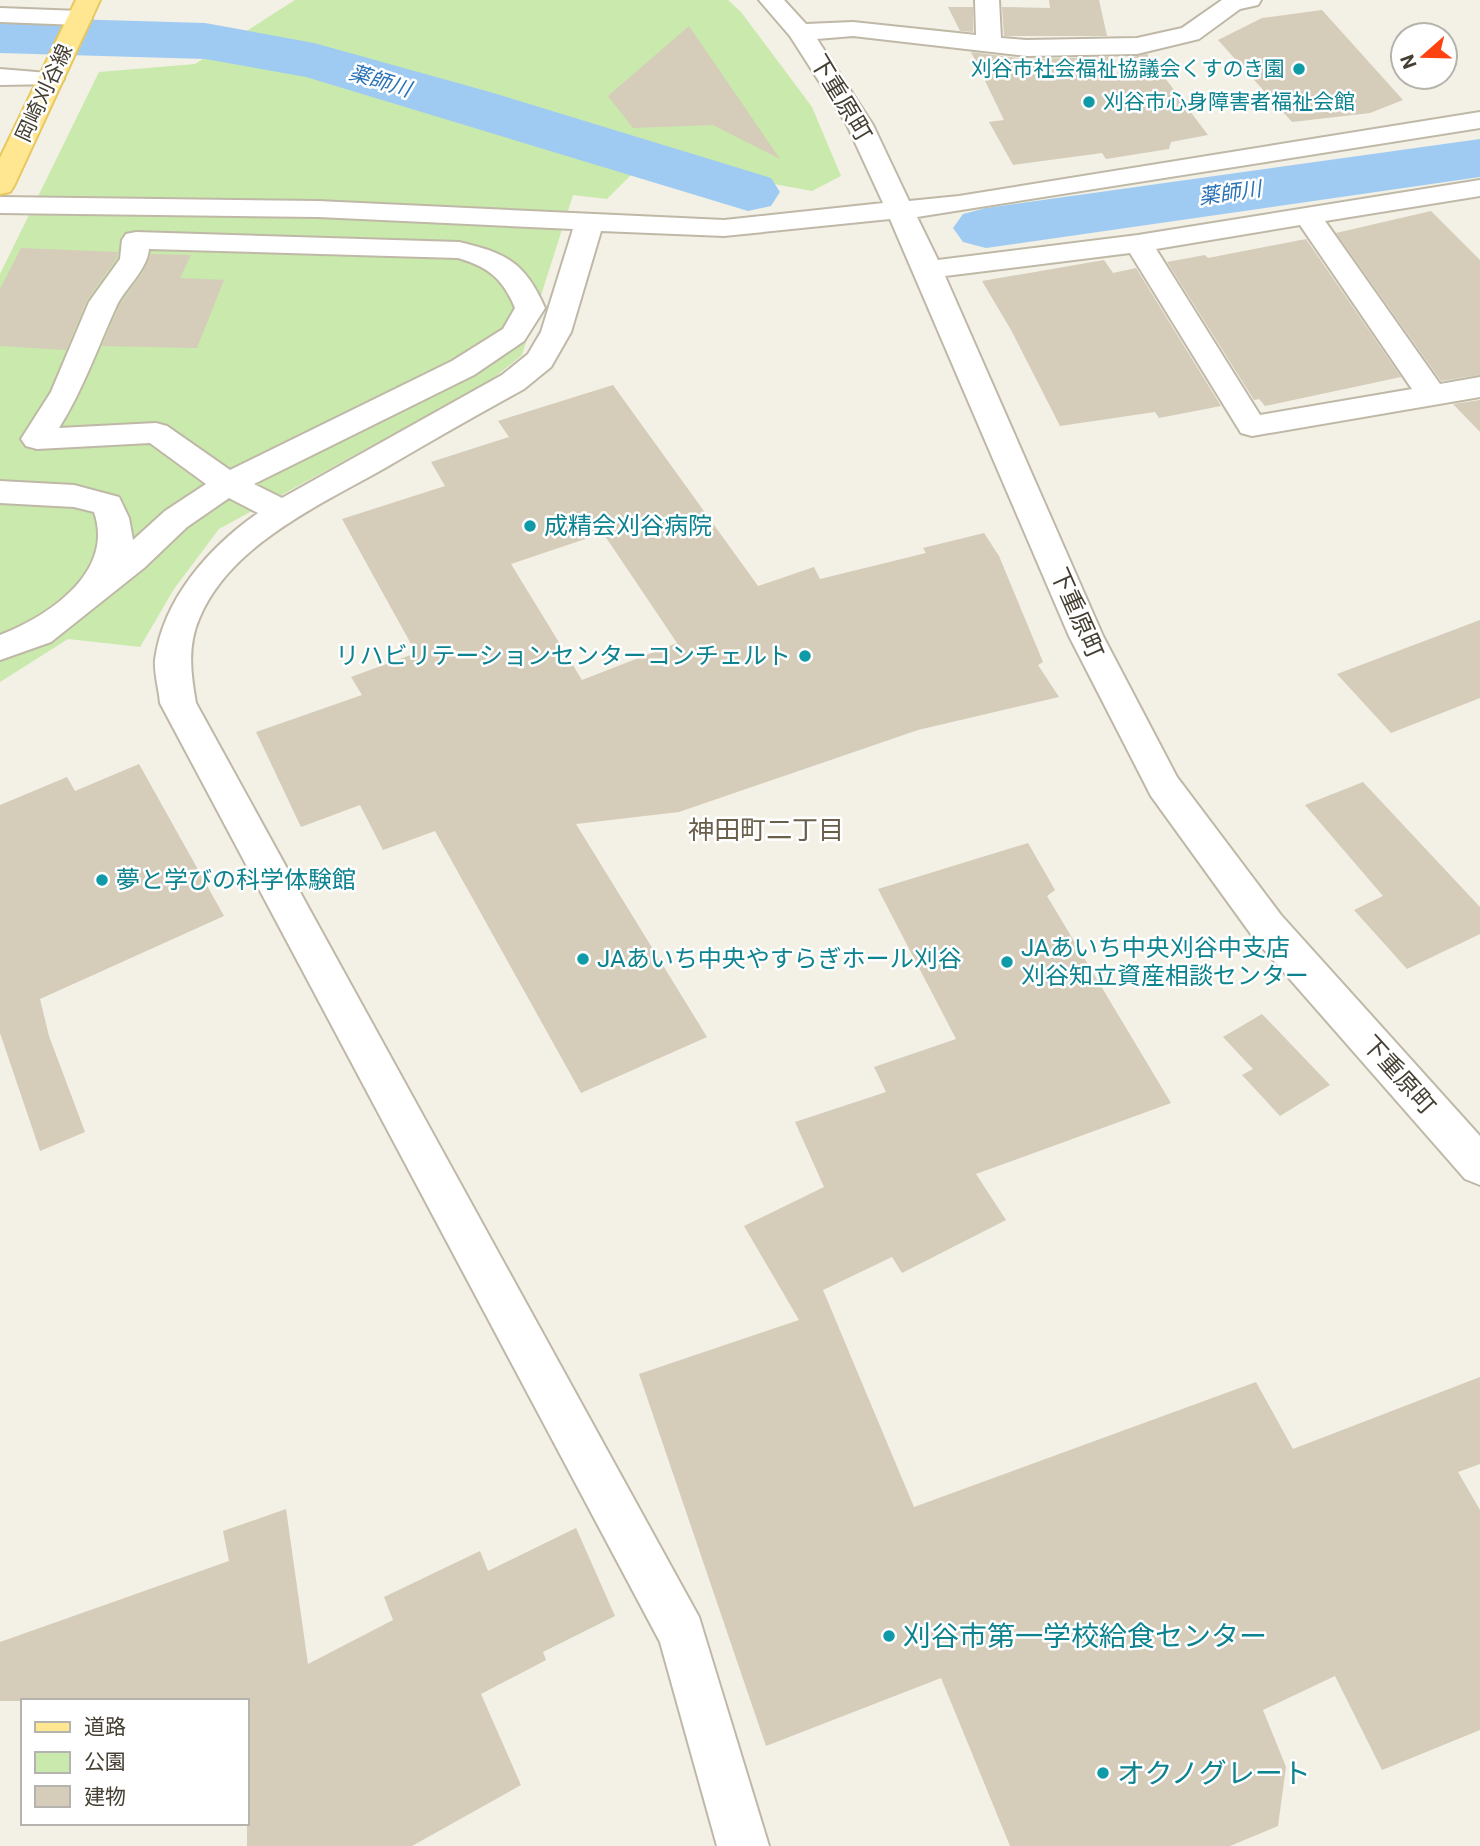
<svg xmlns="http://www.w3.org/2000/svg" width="1480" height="1846" font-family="Roboto,'Noto Sans JP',sans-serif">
	<rect width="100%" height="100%" fill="#f3f0e5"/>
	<polygon fill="#cae9ac" points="295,0 728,0 741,12 812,107 841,176 812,191 730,176 655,151 607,199 573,195 522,355 490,381 219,529 174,589 140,647 68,639 0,682 0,274 99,72 195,64"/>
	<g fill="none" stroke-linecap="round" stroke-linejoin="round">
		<g fill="#9fcbf3" fill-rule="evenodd">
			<polygon points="0,17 205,23 314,43 490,92 771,178 780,192 771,206 748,211 306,77 205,59 0,53"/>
			<polygon points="1480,139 1480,177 986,248 963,242 953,228 963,214 986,208"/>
		</g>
	</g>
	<g fill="#d5ccba" fill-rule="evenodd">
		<polygon points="1049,0 1099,0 1107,36 1004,36 1002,7 1050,8"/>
		<polygon points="948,7 973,7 973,32 960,31"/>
		<polygon points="1322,10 1403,100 1370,113 1292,122 1218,40 1262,18"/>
		<polygon points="689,26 780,159 713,125 633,128 608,96"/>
		<polygon points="971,52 1027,59 1111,57 1115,75 1132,57 1147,54 1208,135 1171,142 1169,149 1106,159 1102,153 1013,165 989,122 1004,120"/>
		<polygon points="1431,211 1480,260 1480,375 1441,381 1336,233"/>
		<polygon points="1306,239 1401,377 1265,406 1259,399 1254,400 1167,262 1205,255 1208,258"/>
		<polygon points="21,248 118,252 117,258 87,300 66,350 0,346 0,289"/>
		<polygon points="151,254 191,255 180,278 224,280 197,348 102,346 119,306 143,272"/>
		<polygon points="1104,260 1113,273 1136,268 1221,406 1159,418 1155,412 1060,426 1011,330 982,281"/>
		<path d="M 613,385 L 758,586 L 814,567 L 820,579 L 926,553 L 923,548 L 984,533 L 999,556 L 1043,662 L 1038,665 L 1059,697 L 918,730 L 679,812 L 576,824 L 707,1037 L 581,1093 L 435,831 L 383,850 L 360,805 L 301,827 L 256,732 L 362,695 L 351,677 L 416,653 L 342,519 L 445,486 L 431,462 L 509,437 L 498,421 ZM 603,533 L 677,643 L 582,680 L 511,564 Z"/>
		<polygon points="1480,400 1480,432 1453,404"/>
		<polygon points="1480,620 1480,698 1391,733 1337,674"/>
		<polygon points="139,764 224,916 40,999 49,1036 85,1132 40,1151 0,1033 0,805 67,777 75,791"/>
		<polygon points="1363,782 1480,907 1480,934 1407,969 1354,910 1383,896 1305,805"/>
		<polygon points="1028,843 1055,890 1047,896 1171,1103 976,1174 1006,1220 902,1273 892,1257 823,1290 914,1507 1256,1382 1293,1449 1480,1377 1480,1464 1458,1472 1480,1510 1480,1730 1382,1770 1335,1676 1263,1710 1286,1767 1278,1826 1230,1846 1010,1846 941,1678 766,1746 639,1374 799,1320 744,1226 824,1187 795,1122 886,1092 874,1067 956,1039 878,889"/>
		<polygon points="1262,1014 1330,1085 1280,1116 1242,1075 1253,1069 1223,1037"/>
		<polygon points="286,1509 308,1664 393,1620 384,1597 480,1551 488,1571 576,1528 615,1616 543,1652 546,1660 481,1694 521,1785 412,1846 247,1846 247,1701 0,1701 0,1642 229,1561 223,1531"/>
	</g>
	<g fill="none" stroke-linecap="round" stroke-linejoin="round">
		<defs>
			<g id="minor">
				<path d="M 759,0 L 784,0 L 806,24 L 853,22 L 976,35 L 975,0 L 999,0 L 1001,38 L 1027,40 L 1137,38 L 1182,28 L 1222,0 L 1261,0 L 1258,5 L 1240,9 L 1199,39 L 1137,54 L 1027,56 L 853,36 L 817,39 L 873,125 L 909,201 L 959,196 L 1480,112 L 1480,128 L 917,217 L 938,260 L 1138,235 L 1480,180 L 1480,196 L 1325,221 L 1440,384 L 1480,377 L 1480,397 L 1252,436 L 1241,433 L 1130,253 L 945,276 L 1103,636 L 1177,777 L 1281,915 L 1480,1136 L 1480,1185 L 1465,1179 L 1253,937 L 1151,796 L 1069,636 L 890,219 L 724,236 L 601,231 L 571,332 L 551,367 L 524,389 C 477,415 431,441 385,468 C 320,505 229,545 199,619 C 187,647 191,675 196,703 L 699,1617 L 769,1846 L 717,1846 L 660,1642 L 160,703 C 159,690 154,673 155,660 C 163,599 209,547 258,513 L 229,498 L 187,527 L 144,568 L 51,642 L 0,660 L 0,635 C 49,616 115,572 94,512 L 74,507 L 0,503 L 0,481 L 74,485 L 119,497 L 129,518 L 133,540 L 165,511 L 206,484 L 150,443 L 37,449 L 26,446 L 21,439 L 51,392 L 89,302 L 120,259 L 122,240 L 126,234 L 136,232 L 459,242 C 506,253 525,262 545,308 L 524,341 L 474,375 L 254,484 L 282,498 L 502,375 L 528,354 L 541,332 L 573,229 L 318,217 L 0,213 L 0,197 L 318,201 L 724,220 L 883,203 L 847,125 L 790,36 ZM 1300,225 L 1412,389 L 1260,415 L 1156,249 ZM 149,249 L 458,258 C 489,267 503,279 515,308 L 503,329 L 452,361 L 230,470 L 167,426 L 156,423 L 59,428 C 84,388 98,346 117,305 C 127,286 147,270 149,249 Z"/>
				<polygon points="0,8 80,11 89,13 92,18 89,23 80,25 0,22"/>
				<polygon points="0,69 60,74 64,79 60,84 0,85"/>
			</g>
			<polygon id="major" points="76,0 100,0 14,186 10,192 0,194 0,158"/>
		</defs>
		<use href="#minor" stroke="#bfb8a7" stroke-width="4"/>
		<use href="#major" stroke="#e8c75e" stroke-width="4"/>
		<use href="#minor" fill="#fff" fill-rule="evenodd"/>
		<use href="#major" fill="#ffe792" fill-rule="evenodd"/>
	</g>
	<g fill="#0f9aa8" stroke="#fff" stroke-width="2.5">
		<circle cx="1299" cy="69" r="7"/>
		<circle cx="1089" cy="102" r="7"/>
		<circle cx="530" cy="526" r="7"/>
		<circle cx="805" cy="656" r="7"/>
		<circle cx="102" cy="880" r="7"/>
		<circle cx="583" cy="959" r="7"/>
		<circle cx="1007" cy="962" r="7"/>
		<circle cx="889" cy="1636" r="7"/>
		<circle cx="1103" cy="1773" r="7"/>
	</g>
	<g text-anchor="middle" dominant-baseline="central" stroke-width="5" stroke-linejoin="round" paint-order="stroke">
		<g font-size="21" fill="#0d838f" stroke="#fff" text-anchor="end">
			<text x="1285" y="69">刈谷市社会福祉協議会くすのき園</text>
			<text x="1103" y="102" text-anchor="start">刈谷市心身障害者福祉会館</text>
		</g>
		<g font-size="21" font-style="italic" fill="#2972b6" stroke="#fff">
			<text transform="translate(380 81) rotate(17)">薬師川</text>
			<text transform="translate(1230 193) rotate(-8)">薬師川</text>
		</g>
		<g font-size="21" fill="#464034" stroke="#fff">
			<text transform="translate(44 93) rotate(-65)">岡崎刈谷線</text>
		</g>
		<g font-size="24" fill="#464034" stroke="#fff">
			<text transform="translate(841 98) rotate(59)">下重原町</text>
			<text transform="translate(1077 613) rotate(66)">下重原町</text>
			<text transform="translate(1399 1075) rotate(48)">下重原町</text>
		</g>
		<g font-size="24" fill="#0d838f" stroke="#fff" text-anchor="start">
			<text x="544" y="526">成精会刈谷病院</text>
			<text x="791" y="656" text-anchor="end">リハビリテーションセンターコンチェルト</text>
			<text x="116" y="880">夢と学びの科学体験館</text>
			<text x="1021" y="948">JAあいち中央刈谷中支店<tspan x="1021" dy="28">刈谷知立資産相談センター</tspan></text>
			<text x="597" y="959">JAあいち中央やすらぎホール刈谷</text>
		</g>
		<g font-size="26" fill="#695f4b" stroke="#fff">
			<text x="766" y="830">神田町二丁目</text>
		</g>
		<g font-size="28" fill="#0d838f" stroke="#fff" text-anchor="start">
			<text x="903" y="1636">刈谷市第一学校給食センター</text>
			<text x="1117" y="1773">オクノグレート</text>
		</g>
	</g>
	<rect x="21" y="1699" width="228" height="126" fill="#ffffff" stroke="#b5b3ae" stroke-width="2"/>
	<rect x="35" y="1722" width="35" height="10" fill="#ffe792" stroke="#b5b3ae" stroke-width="2"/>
	<text x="84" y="1734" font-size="21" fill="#464034">道路</text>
	<rect x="35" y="1752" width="35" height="21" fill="#cae9ac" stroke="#b5b3ae" stroke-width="2"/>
	<text x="84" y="1769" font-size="21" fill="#464034">公園</text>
	<rect x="35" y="1786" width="35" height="21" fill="#d5ccba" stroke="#b5b3ae" stroke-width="2"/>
	<text x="84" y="1804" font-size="21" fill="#464034">建物</text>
	<g transform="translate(1424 56) rotate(250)"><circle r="33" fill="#ffffff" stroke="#b5b3ae" stroke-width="2"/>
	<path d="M0-5L12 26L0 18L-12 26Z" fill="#ff4310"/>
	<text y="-10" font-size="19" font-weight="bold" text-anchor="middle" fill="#464034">N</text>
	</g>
</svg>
